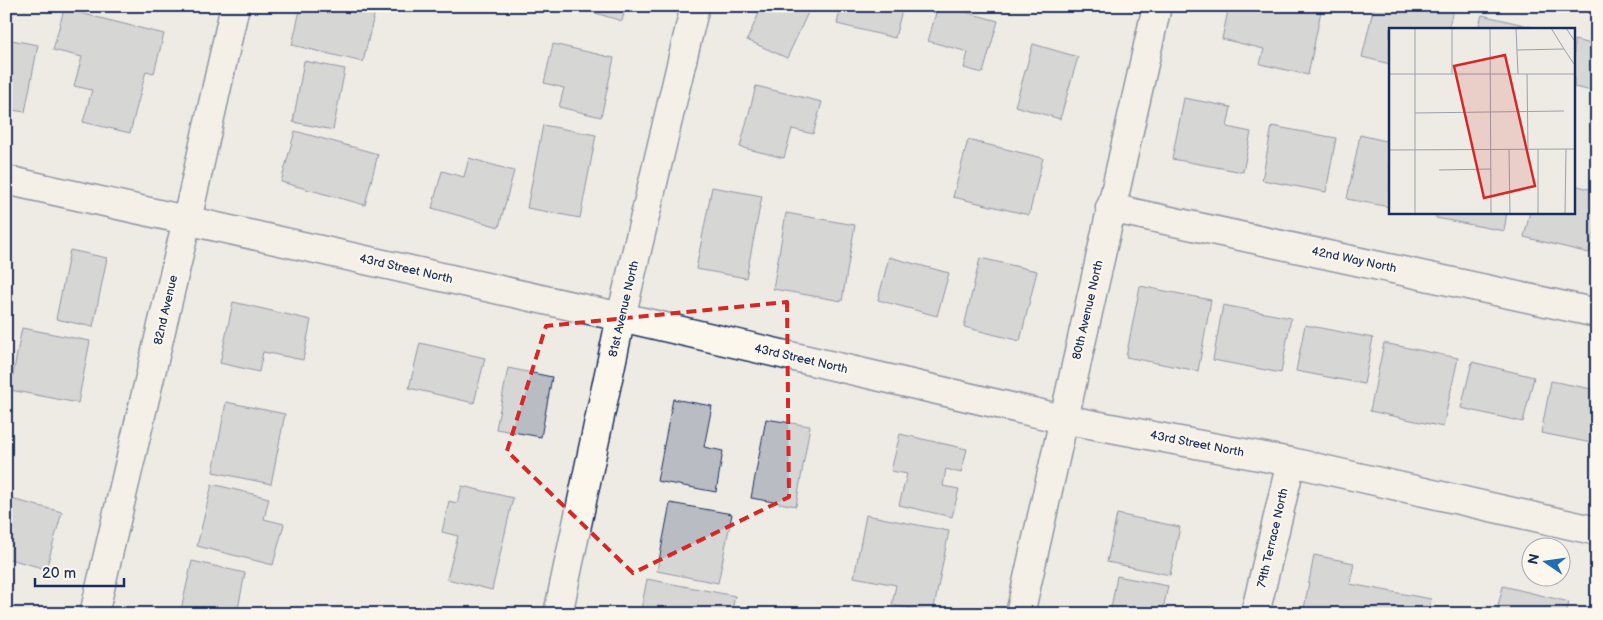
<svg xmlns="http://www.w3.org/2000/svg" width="1603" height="620" font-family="'Balsamiq Sans',sans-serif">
	<rect width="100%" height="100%" fill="#eeebe4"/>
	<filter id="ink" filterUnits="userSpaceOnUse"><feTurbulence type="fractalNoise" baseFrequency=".02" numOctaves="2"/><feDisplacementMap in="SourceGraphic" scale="10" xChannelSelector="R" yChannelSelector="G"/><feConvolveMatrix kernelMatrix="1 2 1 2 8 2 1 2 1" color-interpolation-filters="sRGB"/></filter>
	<g filter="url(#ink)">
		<g fill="#b9bcc3" stroke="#1b2f5e">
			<polygon points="301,6 353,6 375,11 363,62 292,45"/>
			<polygon points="572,6 626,6 622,21"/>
			<polygon points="762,6 811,6 787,58 747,40"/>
			<polygon points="841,6 903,6 895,38 837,24"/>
			<polygon points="938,6 943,6 998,21 983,73 964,68 968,52 928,41"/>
			<polygon points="1229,6 1322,6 1308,75 1260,64 1264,49 1222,39"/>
			<polygon points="1374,6 1432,6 1453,11 1448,29 1390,29 1390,64 1362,57"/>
			<polygon points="64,9 164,34 154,73 146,71 130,133 83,122 92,90 74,86 82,57 53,50"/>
			<polygon points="1482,15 1541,29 1478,29"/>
			<polygon points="6,39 38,45 25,112 6,109"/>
			<polygon points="1574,40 1597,45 1597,92 1574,87"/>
			<polygon points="553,44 614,58 601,117 559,107 564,88 544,83"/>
			<polygon points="1033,44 1078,57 1060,119 1015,106"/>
			<polygon points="304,61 345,69 333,130 293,122"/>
			<polygon points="756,86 822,102 813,134 792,129 784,158 740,147"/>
			<polygon points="1184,98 1231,107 1227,127 1251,132 1243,172 1172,159"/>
			<polygon points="543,125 596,135 580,218 527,208"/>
			<polygon points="1272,126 1336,138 1326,192 1262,180"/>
			<polygon points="295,131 378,154 365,205 281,182"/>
			<polygon points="1360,135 1390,142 1390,207 1347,199"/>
			<polygon points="968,140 1043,158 1029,215 953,197"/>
			<polygon points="469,158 514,171 499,227 432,208 442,171 464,177"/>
			<polygon points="1574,185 1597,191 1597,221 1589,253 1524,237 1530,212 1574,212"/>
			<polygon points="712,187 762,196 746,278 696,269"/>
			<polygon points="1437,212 1507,212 1504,231 1436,218"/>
			<polygon points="786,213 855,225 842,301 773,289"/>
			<polygon points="70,250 107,258 93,327 56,319"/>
			<polygon points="889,257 949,273 937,316 878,300"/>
			<polygon points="980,258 1037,271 1020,341 964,327"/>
			<polygon points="1140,286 1211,300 1198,371 1126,357"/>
			<polygon points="233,302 311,320 303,360 263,352 259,372 220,363"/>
			<polygon points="1223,305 1291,318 1281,373 1213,360"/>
			<polygon points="1305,325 1373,338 1364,384 1296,371"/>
			<polygon points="22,328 90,341 78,403 10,390"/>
			<polygon points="420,343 485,358 474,403 409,388"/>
			<polygon points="1384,343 1458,358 1443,427 1370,411"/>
			<polygon points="1472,362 1534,377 1523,422 1461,408"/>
			<polygon points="508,368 552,377 541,437 496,429"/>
			<polygon points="1551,381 1597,390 1597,444 1541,433"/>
			<polygon points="673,399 712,406 704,447 723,451 716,492 657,481"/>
			<polygon points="226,402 285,414 271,484 213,472"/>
			<polygon points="766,419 810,426 796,506 751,498"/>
			<polygon points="900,434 967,449 961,473 946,469 943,486 959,489 952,517 899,505 907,474 891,471"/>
			<polygon points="212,484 269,498 264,519 284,524 273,565 197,546"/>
			<polygon points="462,486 513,498 492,590 447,579 458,536 442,532 449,501 457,503"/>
			<polygon points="11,499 62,512 46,569 6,558 6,516"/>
			<polygon points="670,503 732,514 718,583 657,571"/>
			<polygon points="1117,514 1180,527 1170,575 1107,562"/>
			<polygon points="866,515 949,531 933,613 892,605 896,585 854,577"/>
			<polygon points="1314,555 1354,563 1350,584 1431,599 1428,614 1303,614"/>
			<polygon points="192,561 245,573 237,614 180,614"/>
			<polygon points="1117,576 1168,586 1162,614 1110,614"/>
			<polygon points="647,579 735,596 731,614 640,614"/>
			<polygon points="1503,586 1569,602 1566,614 1496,614"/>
		</g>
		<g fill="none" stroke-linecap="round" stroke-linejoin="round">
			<defs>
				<g id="minor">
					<polyline points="6,180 621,317 1063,419 1291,462 1597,531"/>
					<polyline points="1110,208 1597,313"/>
					<polyline points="558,614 621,317 695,6"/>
					<polyline points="1020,614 1157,6"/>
					<polyline points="1255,614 1291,462"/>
				</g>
				<polyline id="tertiary" points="94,614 187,220 235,6"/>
			</defs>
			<use href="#minor" stroke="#1b2f5e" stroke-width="31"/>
			<use href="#tertiary" stroke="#1b2f5e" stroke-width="31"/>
			<use href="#minor" stroke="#fbf7ec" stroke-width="28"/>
			<use href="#tertiary" stroke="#fbf7ec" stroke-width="28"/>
		</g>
	</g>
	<path d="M0 0H1603V620H0ZM 787,302 L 789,497 L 633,573 L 507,451 L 546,326 Z" fill="#eeebe4" fill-opacity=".55" fill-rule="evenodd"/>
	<path fill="none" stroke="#d62828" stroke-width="4" stroke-dasharray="10 6" stroke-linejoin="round" d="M 787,302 L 789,497 L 633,573 L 507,451 L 546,326 Z"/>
	<g text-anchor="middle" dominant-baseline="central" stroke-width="4" stroke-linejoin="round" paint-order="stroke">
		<g font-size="12" fill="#1b2f5e" stroke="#fbf7ec">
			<text transform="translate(1354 260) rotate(12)">42nd Way North</text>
			<text transform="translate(406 269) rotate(13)">43rd Street North</text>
			<text transform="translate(624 309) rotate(-77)">81st Avenue North</text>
			<text transform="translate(166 310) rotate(-77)">82nd Avenue</text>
			<text transform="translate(1088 310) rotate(-77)">80th Avenue North</text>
			<text transform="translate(801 359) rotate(13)">43rd Street North</text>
			<text transform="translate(1197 444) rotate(11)">43rd Street North</text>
			<text transform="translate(1273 538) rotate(-77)">79th Terrace North</text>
		</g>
	</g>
	<g transform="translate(1389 28)">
		<rect width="186" height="186" fill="#eeebe4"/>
		<path fill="none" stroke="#9aa0ae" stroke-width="1" d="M 26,0 L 26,186M 63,0 L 63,46M 101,0 L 102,186M 127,0 L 129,46M 177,0 L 187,15M 175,21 L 187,39M 128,22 L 175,21 L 162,0M 0,46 L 187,46M 138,46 L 139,122M 26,85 L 175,83M 149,121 L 149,186M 0,122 L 187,121M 120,122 L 121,186M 50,142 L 102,141M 176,186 L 177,121"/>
		<path fill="#d62828" fill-opacity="0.15" stroke="#d62828" stroke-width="2.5" d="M 116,27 L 146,158 L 95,170 L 65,38 Z"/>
		<rect width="186" height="186" fill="none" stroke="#1b2f5e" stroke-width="2.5"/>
	</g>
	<rect width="1603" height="620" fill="none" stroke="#fbf7ec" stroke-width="25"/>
	<rect x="12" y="12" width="1578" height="595" fill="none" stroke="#1b2f5e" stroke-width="2" filter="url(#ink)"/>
	<g transform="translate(1546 562) rotate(283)"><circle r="24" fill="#fbf7ec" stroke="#a1a7b3"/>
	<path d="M0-4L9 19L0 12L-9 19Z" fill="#1f6fb2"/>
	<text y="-8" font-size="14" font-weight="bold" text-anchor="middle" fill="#1b2f5e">N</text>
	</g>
	<path d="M35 578v8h89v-8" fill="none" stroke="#1b2f5e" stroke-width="2.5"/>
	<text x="42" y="578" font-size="15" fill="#1b2f5e" stroke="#fbf7ec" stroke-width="4" paint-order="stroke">20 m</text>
</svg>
